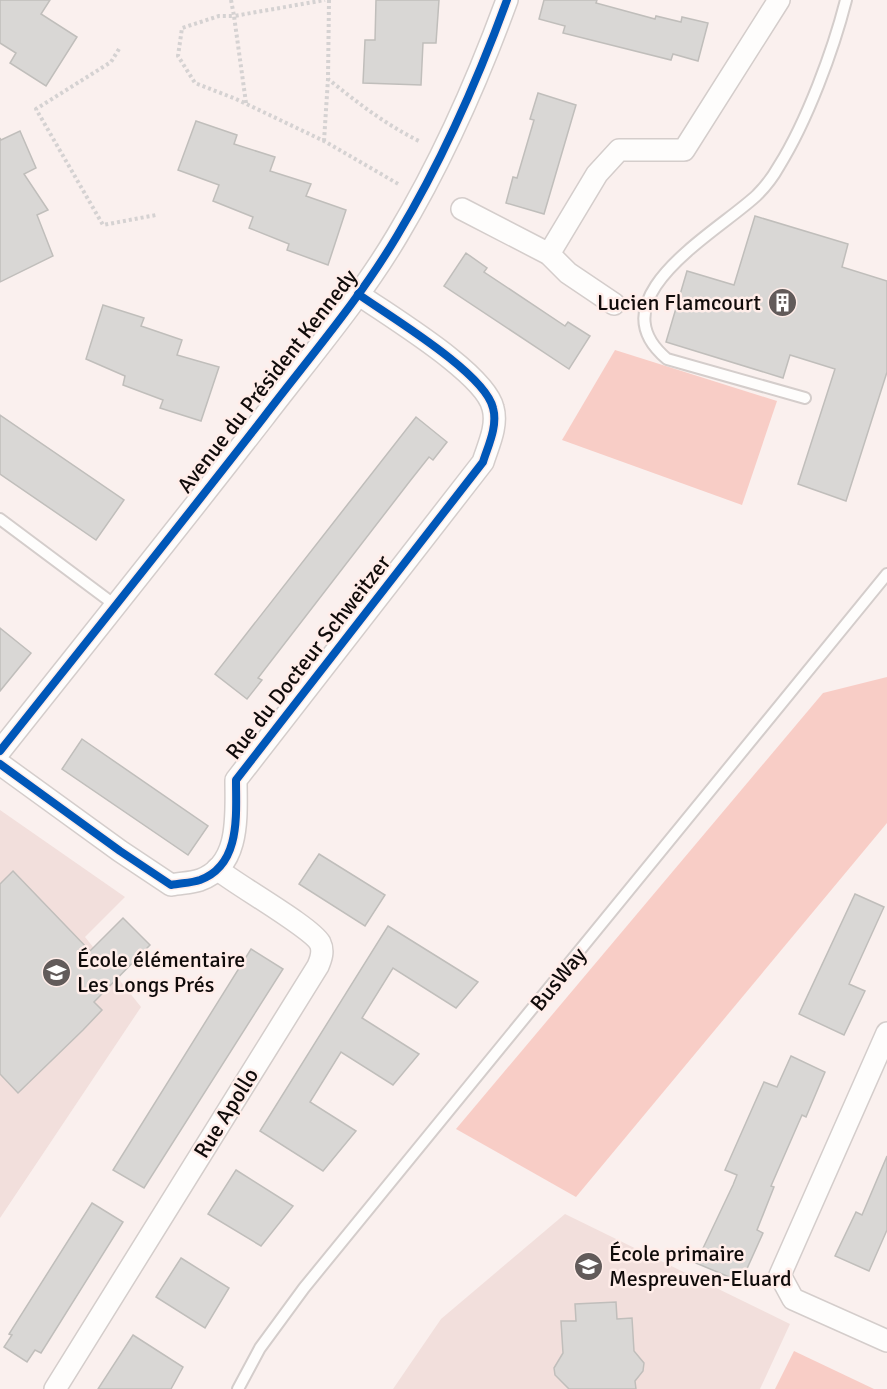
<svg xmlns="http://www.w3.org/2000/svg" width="887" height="1389" font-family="Signika,sans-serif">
	<rect width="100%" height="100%" fill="#faf0ee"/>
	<g fill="#f2dfdc">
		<polygon points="0,810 125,897 85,937 141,1007 0,1218"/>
		<polygon points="565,1214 790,1324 760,1389 393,1389 441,1319"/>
	</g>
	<g fill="#f8cdc6">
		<polygon points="615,350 777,401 742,505 562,440"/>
		<polygon points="887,677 887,823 576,1197 456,1129 823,693"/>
		<polygon points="794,1351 874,1389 775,1389"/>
	</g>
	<g fill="#d9d7d5" stroke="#c0bebb" stroke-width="1.5">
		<polygon points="0,0 50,0 41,14 77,37 46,86 10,63 16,53 0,43"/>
		<polygon points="376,0 439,0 436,43 423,43 421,85 363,83 365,40 375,40"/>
		<polygon points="544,0 597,0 596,3 655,19 656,16 681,22 682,17 708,23 698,61 673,54 671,60 563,33 565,26 539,19"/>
		<polygon points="538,93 576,105 544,214 506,203 513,177 517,178 534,120 530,119"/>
		<polygon points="196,121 237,135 234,144 275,157 270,171 311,184 306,196 346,210 328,265 287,250 289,244 249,228 253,217 213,201 219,185 178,170"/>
		<polygon points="20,131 36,168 24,174 48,210 37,215 53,256 0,282 0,138 1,140"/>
		<polygon points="755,216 848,244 842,267 887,281 887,372 846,501 798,484 835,369 790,355 783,378 666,342 687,271 734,285"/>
		<polygon points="466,253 487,268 484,272 565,326 568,322 590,336 569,369 444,286"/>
		<polygon points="103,305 144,318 141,326 182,340 177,355 219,367 201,421 160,408 163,400 123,385 125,376 86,359"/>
		<polygon points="0,415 124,500 96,540 0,474"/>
		<polygon points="416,417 447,442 433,460 429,457 410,481 258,678 262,680 247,699 215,674"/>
		<polygon points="0,628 31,653 0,691"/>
		<polygon points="82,739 208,826 188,855 62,769"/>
		<polygon points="319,854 385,895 365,926 299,884"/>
		<polygon points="13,871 90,951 123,918 150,945 94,1002 102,1010 83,1030 18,1093 0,1074 0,884"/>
		<polygon points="855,894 884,907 849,984 865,991 844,1035 799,1014"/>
		<polygon points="388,926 478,982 456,1008 393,968 362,1018 419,1054 393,1085 341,1052 310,1102 356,1131 323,1171 260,1131"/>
		<polygon points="251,949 283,969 144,1188 113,1170"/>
		<polygon points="791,1056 825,1072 806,1117 802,1115 771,1186 774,1187 757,1230 763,1233 741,1282 696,1263 733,1185 737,1175 725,1170 764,1082 777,1087"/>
		<polygon points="887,1156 887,1230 869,1271 835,1256 856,1212 862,1215"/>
		<polygon points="236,1170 293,1206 261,1246 208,1214"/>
		<polygon points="92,1203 123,1222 41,1353 35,1350 27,1362 4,1347 12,1335 9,1334"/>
		<polygon points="181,1258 229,1288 205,1328 156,1297"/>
		<polygon points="616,1302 617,1319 632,1318 634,1351 644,1363 643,1371 635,1381 636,1389 569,1389 555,1375 554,1368 563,1353 561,1321 576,1321 575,1304"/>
		<polygon points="133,1335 183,1367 171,1389 98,1389"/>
	</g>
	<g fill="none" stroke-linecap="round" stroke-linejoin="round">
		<defs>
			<g id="lane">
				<path d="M 805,398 L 667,359 C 594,298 718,232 757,195 C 765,187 774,175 779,166 C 807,121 833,51 846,0"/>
				<polyline points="0,519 115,605"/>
				<polyline points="238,1389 260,1348 304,1288 887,574"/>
			</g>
			<g id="street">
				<polyline points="462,209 549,254 568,273 614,304"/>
				<polyline points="549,254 597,174 619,150 684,150 779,0"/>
				<path d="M 0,751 C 88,640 177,529 264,417 C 309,358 359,300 397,236 C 442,161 477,82 507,0"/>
				<path d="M 0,764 L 120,851 L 171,885 C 181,883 191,883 200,880 C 241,865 236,815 236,780 L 483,462 C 488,446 498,426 493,408 C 485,373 389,316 358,294"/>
				<polyline points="887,1033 780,1275 793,1299 887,1341"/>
				<path d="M 55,1389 L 318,966 C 321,959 324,951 320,943 C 311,927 238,886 217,869"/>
			</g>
		</defs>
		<use href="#lane" stroke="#d4cdcb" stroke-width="14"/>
		<use href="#street" stroke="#d4cdcb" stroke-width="24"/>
		<g stroke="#d5d2d2" stroke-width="4" stroke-dasharray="3 3" stroke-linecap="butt">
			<polyline points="231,0 234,16 325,0"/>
			<path d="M 329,0 L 328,79 C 358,103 386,125 421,142"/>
			<polyline points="119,49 111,62 36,109 103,225 156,215"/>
			<polyline points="246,103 234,16 219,16 182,28 178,56 195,83 236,99 324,141 400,185"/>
			<polyline points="324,141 328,79"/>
		</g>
		<use href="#lane" stroke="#fefdfc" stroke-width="10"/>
		<use href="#street" stroke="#fefdfc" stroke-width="21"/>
		<defs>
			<g id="cycleway">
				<path d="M 0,751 C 88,640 177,529 264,417 C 309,358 359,300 397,236 C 442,161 477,82 507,0"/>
				<path d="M 0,764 L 120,851 L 171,885 C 181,883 191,883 200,880 C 241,865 236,815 236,780 L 483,462 C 488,446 498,426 493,408 C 485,373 389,316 358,294"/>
			</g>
		</defs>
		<use href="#cycleway" stroke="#ffede9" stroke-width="11"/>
		<use href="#cycleway" stroke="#0057b8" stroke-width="8"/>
	</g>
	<defs>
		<symbol id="building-disc" viewBox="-11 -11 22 22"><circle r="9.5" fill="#625b5a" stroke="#ffede9"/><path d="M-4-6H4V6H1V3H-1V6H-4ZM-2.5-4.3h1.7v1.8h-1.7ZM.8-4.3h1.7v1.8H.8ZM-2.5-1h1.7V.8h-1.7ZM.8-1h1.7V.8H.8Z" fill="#fff"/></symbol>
		<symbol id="school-disc" viewBox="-11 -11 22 22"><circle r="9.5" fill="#625b5a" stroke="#ffede9"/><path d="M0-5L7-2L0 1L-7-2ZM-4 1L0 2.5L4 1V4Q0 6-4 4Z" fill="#fff"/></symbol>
	</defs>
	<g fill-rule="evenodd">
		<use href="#building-disc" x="766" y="286" width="33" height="33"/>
		<use href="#school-disc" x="40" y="956" width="33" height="33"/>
		<use href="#school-disc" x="572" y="1250" width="33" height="33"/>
	</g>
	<g text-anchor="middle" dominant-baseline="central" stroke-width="5" stroke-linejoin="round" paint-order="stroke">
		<g font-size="22" fill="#100b0a" stroke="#ffede9" text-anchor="start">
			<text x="761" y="302" text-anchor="end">Lucien Flamcourt</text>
			<text x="77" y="959">École élémentaire<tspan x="77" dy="25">Les Longs Prés</tspan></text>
			<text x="609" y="1253">École primaire<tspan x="609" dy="25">Mespreuven-Eluard</tspan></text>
		</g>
		<g font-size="22" fill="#100b0a" stroke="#ffede9">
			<text transform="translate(267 381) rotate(-52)">Avenue du Président Kennedy</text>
			<text transform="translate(308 657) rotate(-52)">Rue du Docteur Schweitzer</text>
			<text transform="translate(558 979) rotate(-51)">BusWay</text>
			<text transform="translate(226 1113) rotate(-58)">Rue Apollo</text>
		</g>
	</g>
</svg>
